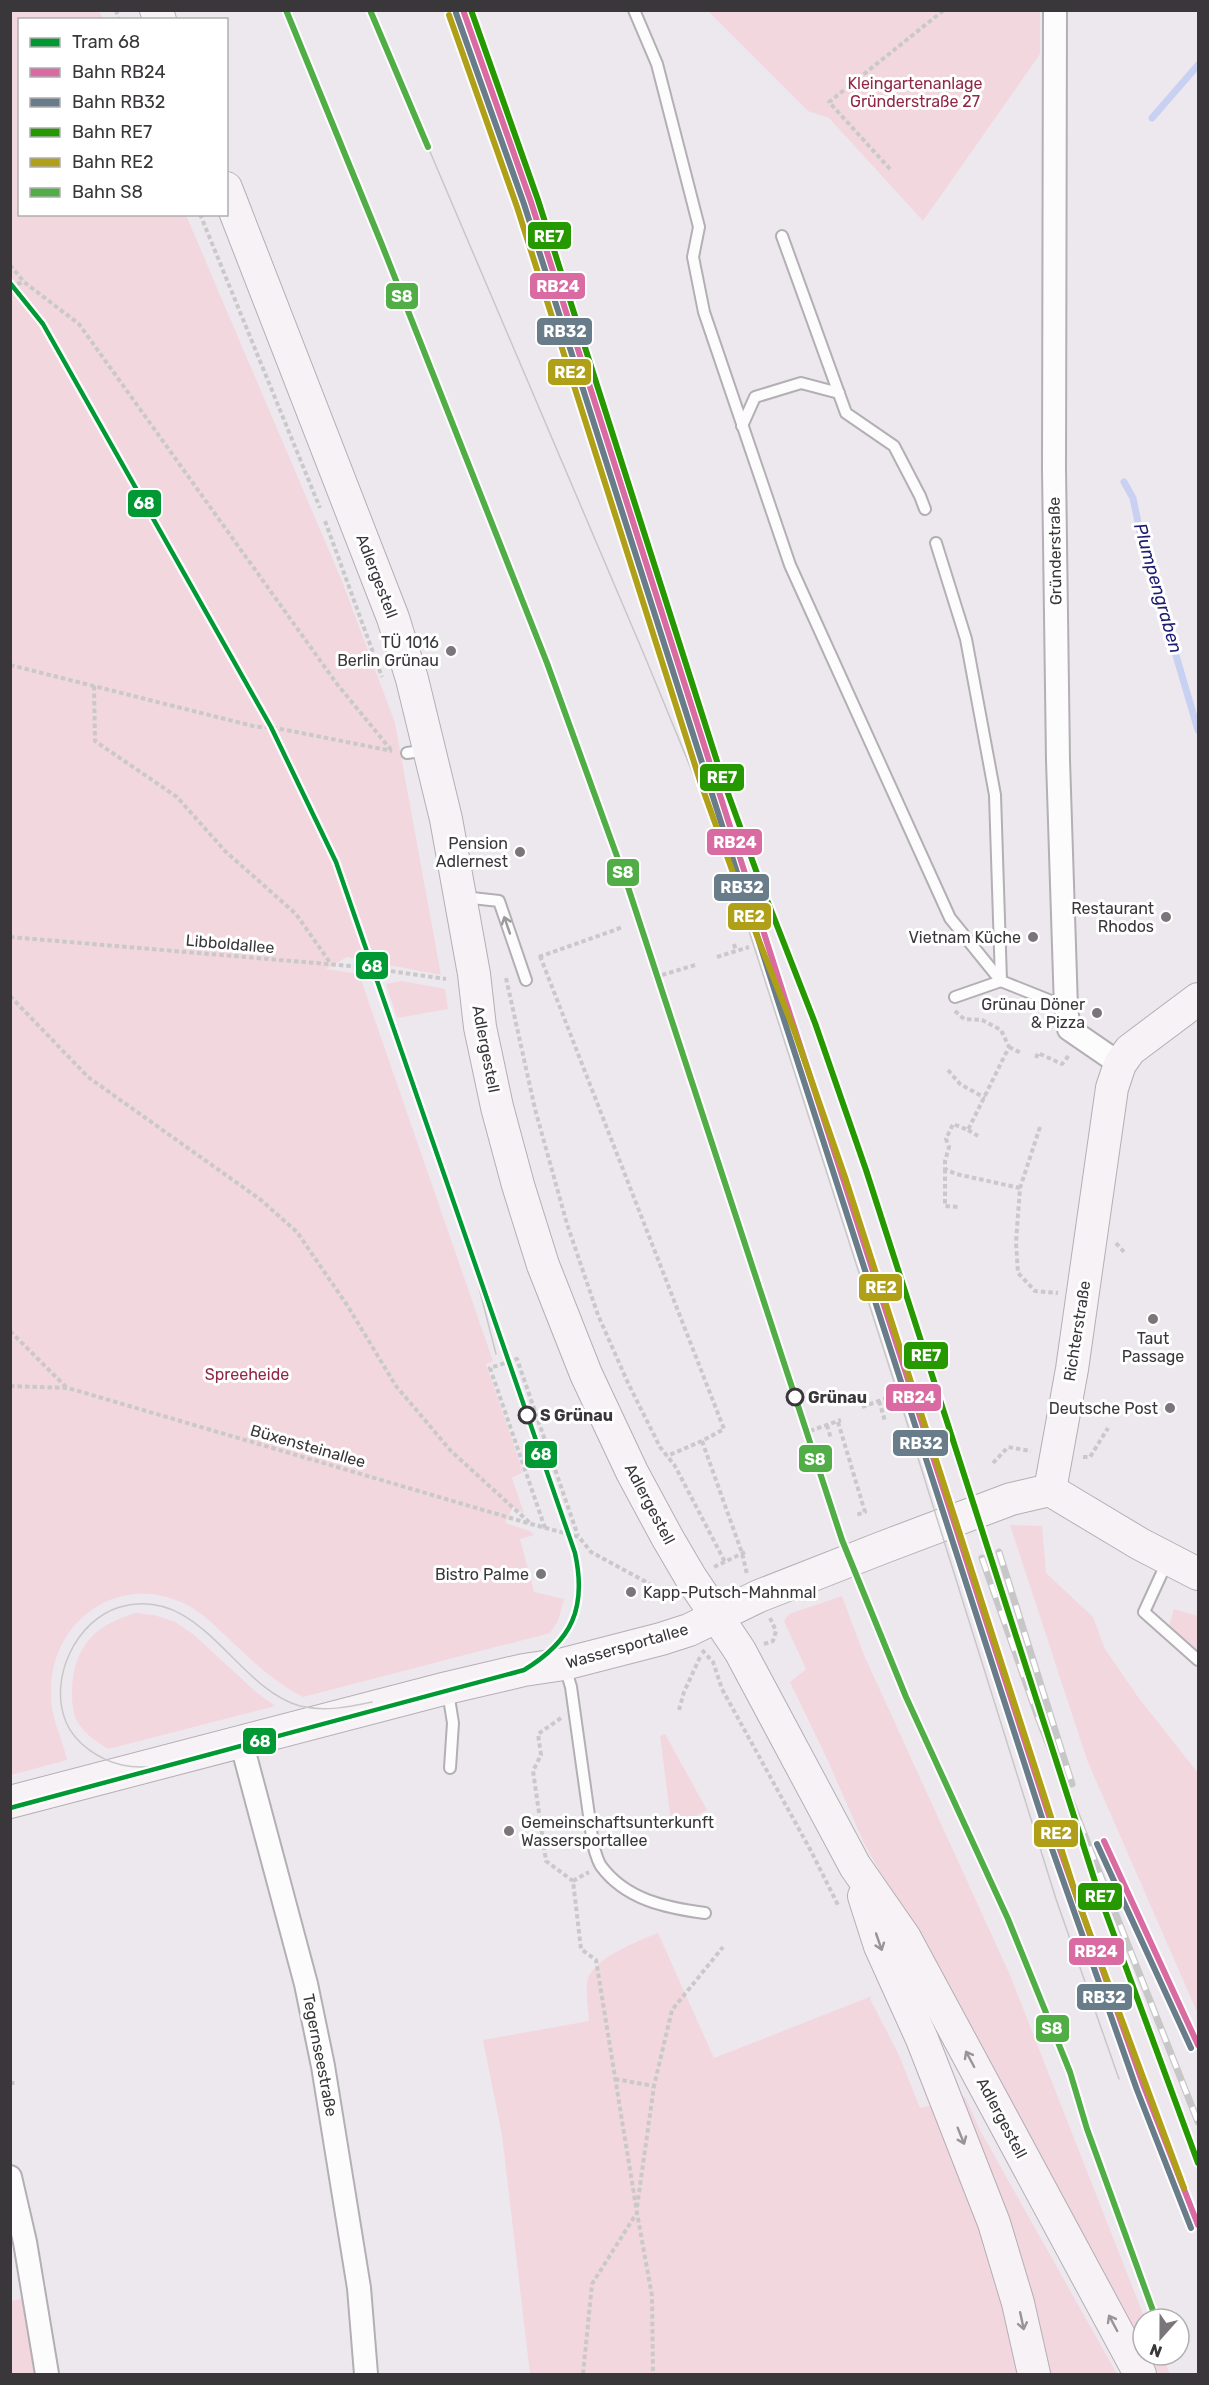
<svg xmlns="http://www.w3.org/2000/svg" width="1209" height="2385" font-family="Rubik,sans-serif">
	<rect width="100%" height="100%" fill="#ede8ee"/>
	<g fill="#f3d7de">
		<path d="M 11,10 L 99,11 L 103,19 L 20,20 L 20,214 L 186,215 L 342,581 L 395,723 L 441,975 L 347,957 L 326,969 L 359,974 L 493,1361 L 486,1364 L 523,1472 L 512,1478 L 524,1513 L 513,1507 L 505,1523 L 530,1531 L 534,1535 L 520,1539 L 534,1592 L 564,1599 L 558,1621 L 550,1633 L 303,1697 C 274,1682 252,1661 228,1638 C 215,1626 202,1612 185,1604 C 120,1572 52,1619 51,1690 C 50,1718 61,1733 67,1760 L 11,1775 Z"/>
		<polygon points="708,11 1040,11 1040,54 923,221 829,118 808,111"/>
		<polygon points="402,981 445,989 448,1009 397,1018 386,984"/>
		<polygon points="1010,1525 1042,1526 1046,1573 1093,1617 1105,1649 1138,1697 1198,1773 1198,2014 1087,1760"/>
		<polygon points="842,1596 864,1655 1010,1975 1145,2319 1143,2319 1143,2345 864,1843 828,1761 790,1682 806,1669 784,1621 789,1614"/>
		<polygon points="1174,1609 1198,1616 1198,1653 1169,1627"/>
		<path d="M 136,1613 L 154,1615 L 175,1622 L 193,1634 L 255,1691 L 275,1706 L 108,1749 C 96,1741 84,1734 77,1721 C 72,1712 72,1699 72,1689 C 74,1646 96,1624 136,1613 Z"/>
		<polygon points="665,1734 707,1810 672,1829 660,1736"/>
		<path d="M 658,1933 L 714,2058 L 872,1996 L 870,1999 L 899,2055 L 920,2108 L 965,2097 L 981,2132 L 1117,2374 L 530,2374 L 502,2135 L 483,2040 L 589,2021 C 588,2008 586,1995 587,1983 C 589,1959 639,1941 658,1933 Z"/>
		<polygon points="22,2299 35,2374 11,2374 11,2301"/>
		<polygon points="1149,2355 1162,2355 1170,2374 1159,2374"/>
	</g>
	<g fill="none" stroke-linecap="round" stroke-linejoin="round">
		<g stroke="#c9d1f2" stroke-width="7">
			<polyline points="1152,118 1198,65"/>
			<polyline points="1124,482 1133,498 1141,537 1198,730"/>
		</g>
		<defs>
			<g id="lane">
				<polyline points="634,10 657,64 699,227 693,257 704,312 790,565 950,918 1001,981 1066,1007"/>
				<polyline points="782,236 846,413 894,446 920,496 925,509"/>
				<polyline points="742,426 755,397 801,383 839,393"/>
				<polyline points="936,543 966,639 995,795 1001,981 955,997"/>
				<polyline points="407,753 427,750"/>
				<polyline points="463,897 499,901 526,980"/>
				<polyline points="1167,1562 1144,1612 1198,1660"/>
				<path d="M 565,1667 L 571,1687 L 593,1844 C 595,1851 597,1860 601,1866 C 626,1900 667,1908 705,1913"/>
				<polyline points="448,1692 453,1723 450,1768"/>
			</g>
			<g id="street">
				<polyline points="1055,10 1054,469 1058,760 1066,1008 1069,1029 1120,1064"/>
				<polyline points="241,1741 306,1984 323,2066 359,2288 366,2374"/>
				<polyline points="10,2177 25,2242 47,2374"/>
			</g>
			<g id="secondary">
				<polyline points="156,10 160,20"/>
				<polyline points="226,188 393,618 412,679 446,819 474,974 480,1027 497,1107 518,1185 543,1265 586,1374 632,1472 667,1537 691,1578 740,1651 855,1866 905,1938 1140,2374"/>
				<polyline points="1050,1490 1072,1369 1112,1088 1120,1064 1130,1050 1198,999"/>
				<polyline points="1050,1490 1140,1544 1198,1574"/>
				<polyline points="10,1802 447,1688 524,1670 564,1664 661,1639 689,1630 759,1596 884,1547 1011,1499 1050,1490"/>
				<polyline points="864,1896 880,1946 922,2039 994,2223 1018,2303 1034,2374"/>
			</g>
		</defs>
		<use href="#lane" stroke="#b3afb4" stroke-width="14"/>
		<use href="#street" stroke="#b3afb4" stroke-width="26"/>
		<use href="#secondary" stroke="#b3afb4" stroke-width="34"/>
		<g stroke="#cac9ca" stroke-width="4" stroke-dasharray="4.5 3" stroke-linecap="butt">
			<polyline points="116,10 119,20"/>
			<polyline points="890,169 829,102 944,10"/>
			<polyline points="200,214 320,508"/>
			<polyline points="10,265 24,282 79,324 337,684 392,751"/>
			<polyline points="10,286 24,282"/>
			<polyline points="325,521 382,677"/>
			<polyline points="10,665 257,727 271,727 392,751"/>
			<polyline points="94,686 95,741 177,797 225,851 296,914 331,964"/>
			<polyline points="10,937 362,967 446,979"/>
			<polyline points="734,944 736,951"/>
			<polyline points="540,956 724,1429 702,1441 667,1456"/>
			<polyline points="539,957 623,927"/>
			<polyline points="717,957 749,947"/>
			<polyline points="662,975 695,965"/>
			<polyline points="506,978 535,1109 567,1224 598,1315 628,1383 660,1447 675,1466 725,1562"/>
			<polyline points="10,996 88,1077 261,1200 297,1232 347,1305 396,1386 451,1451 531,1524"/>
			<polyline points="955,1011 964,1019 982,1020 1001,1030 1009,1047 968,1130 953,1124 946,1139 949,1147 945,1161 945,1169 956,1174 1020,1188"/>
			<polyline points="1009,1047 1021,1053"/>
			<polyline points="1036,1058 1038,1053 1062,1064 1070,1054"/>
			<polyline points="948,1070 960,1084 985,1098"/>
			<polyline points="1040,1127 1020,1188 1016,1242 1018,1273 1035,1291 1058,1293"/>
			<polyline points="968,1130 978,1136"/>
			<polyline points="945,1169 945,1206 958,1207"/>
			<polyline points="1116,1243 1124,1252"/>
			<polyline points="10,1331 67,1388"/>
			<polyline points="10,1386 68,1388 531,1524 579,1537 591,1552 650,1584"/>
			<polyline points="879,1401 885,1421"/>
			<polyline points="862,1407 893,1396"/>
			<polyline points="838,1422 865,1512 856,1515"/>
			<polyline points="827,1425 831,1439"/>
			<polyline points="810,1431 841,1420"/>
			<polyline points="702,1441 742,1553 747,1574"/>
			<polyline points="1083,1457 1090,1457 1108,1428"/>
			<polyline points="993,1463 1008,1447 1031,1451"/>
			<polyline points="545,1528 490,1368 517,1359 578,1536"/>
			<polyline points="714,1567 745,1552"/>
			<polyline points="764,1644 773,1641 776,1631 770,1618"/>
			<polyline points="702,1650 713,1662 722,1689 811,1851 838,1905"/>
			<polyline points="679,1710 684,1692 701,1655"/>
			<polyline points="561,1718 538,1734 541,1755 533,1771 546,1861 573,1881 581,1949 596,1960 637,2213 652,2296 653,2374"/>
			<polyline points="573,1881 589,1872"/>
			<polyline points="615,2079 654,2086"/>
			<polyline points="10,2083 15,2083"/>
			<polyline points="637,2207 654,2086 672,2010 723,1947"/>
			<polyline points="583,2374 592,2284 636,2214"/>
		</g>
		<use href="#lane" stroke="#fcfcfc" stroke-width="10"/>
		<use href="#street" stroke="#fcfcfc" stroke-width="22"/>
		<use href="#secondary" stroke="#f7f2f6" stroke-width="32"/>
		<g stroke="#c8c7c8" stroke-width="1.5">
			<polyline points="428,147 643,652 701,793 749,931 898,1394 1056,1899 1119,2079"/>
			<polyline points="465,1233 496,1354"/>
			<path d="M 185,1761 C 164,1765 143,1770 122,1765 C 100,1760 75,1744 66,1722 C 48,1679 76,1620 120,1607 C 201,1584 234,1687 300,1706 C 324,1712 349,1707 372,1702"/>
		</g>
		<defs>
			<g id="rail">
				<polyline points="999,1552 1072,1784"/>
				<polyline points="982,1558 1039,1720 1198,2122"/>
			</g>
		</defs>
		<use href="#rail" stroke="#c8c7c8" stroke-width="7"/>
		<use href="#rail" stroke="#fff" stroke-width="4.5" stroke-dasharray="14" stroke-linecap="butt"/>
		<defs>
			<g id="rail-1">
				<polyline points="463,10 531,202 785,999 1059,1847 1144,2087 1198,2225"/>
				<polyline points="1104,1841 1198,2045"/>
			</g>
			<g id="rail-2">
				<polyline points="456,13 524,204 778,1001 1052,1849 1137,2090 1191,2228"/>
				<polyline points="1097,1844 1191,2048"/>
			</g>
			<polyline id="rail-3" points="471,10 538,200 722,777 762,887 815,1023 866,1170 1100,1897 1198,2163"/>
			<polyline id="rail-4" points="449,15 517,207 701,784 741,895 794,1030 845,1177 1079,1904 1184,2188"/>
			<g id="rail-5">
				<polyline points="286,10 382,245 547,663 627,884 842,1540 906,1697 1008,1919 1070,2072 1087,2129 1156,2319"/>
				<polyline points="370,10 428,147"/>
			</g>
		</defs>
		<use href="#rail-1" stroke="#fff" stroke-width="10"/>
		<use href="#rail-2" stroke="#fff" stroke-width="10"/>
		<use href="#rail-3" stroke="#fff" stroke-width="10"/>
		<use href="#rail-4" stroke="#fff" stroke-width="10"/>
		<use href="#rail-5" stroke="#fff" stroke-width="10"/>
		<use href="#rail-1" stroke="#da6ba2" stroke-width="6"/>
		<use href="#rail-2" stroke="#697c8a" stroke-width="6"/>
		<use href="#rail-3" stroke="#269900" stroke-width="6"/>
		<use href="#rail-4" stroke="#b0a017" stroke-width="6"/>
		<use href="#rail-5" stroke="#51ae46" stroke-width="6"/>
		<defs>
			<path id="tram-1" d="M 10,283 L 43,324 L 271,727 L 336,862 L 575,1553 C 587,1608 572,1641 524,1670 L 10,1808"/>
		</defs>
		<use href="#tram-1" stroke="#fff" stroke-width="9"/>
		<use href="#tram-1" stroke="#093" stroke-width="4.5"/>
	</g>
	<defs><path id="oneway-shaft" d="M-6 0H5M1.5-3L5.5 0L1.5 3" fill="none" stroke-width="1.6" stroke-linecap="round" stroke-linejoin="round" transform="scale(1.5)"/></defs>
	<use stroke="#9b9a9b" href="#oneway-shaft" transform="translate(507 925) rotate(-109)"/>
	<g stroke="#989498">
		<use href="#oneway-shaft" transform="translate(879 1942) rotate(71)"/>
		<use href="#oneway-shaft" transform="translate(970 2059) rotate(-118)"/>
		<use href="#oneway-shaft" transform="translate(961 2136) rotate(68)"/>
		<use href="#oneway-shaft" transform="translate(1022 2321) rotate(78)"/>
		<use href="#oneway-shaft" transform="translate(1113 2323) rotate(-118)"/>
	</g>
	<g fill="#797579" stroke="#fff" stroke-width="2">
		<circle cx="451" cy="651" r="6"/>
		<circle cx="520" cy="852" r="6"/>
		<circle cx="1166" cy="917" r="6"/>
		<circle cx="1033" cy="937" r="6"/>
		<circle cx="1097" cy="1013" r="6"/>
		<circle cx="1153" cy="1319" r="6"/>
		<circle cx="1170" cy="1408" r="6"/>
		<circle cx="541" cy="1574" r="6"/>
		<circle cx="631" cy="1592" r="6"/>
		<circle cx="509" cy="1831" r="6"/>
	</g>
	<g fill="#fff" stroke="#3a373a" stroke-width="3">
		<circle cx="795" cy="1397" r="8"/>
		<circle cx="527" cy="1415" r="8"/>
	</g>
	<g text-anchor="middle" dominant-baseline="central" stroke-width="6" stroke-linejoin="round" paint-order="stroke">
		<g font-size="16" fill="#902946" stroke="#fff">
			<text x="915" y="83">Kleingartenanlage<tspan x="915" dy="18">Gründerstraße 27</tspan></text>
			<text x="247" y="1374">Spreeheide</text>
		</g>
		<g font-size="16" fill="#3a373a" stroke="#fff">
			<text transform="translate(1055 551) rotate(-91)">Gründerstraße</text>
			<text transform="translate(377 576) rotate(69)">Adlergestell</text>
			<text transform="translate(230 944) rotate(5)">Libboldallee</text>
			<text transform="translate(486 1049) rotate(79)">Adlergestell</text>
			<text transform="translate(1077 1331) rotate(-81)">Richterstraße</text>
			<text transform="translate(308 1446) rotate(16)">Büxensteinallee</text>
			<text transform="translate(650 1504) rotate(62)">Adlergestell</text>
			<text transform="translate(627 1646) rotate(-16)">Wassersportallee</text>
			<text transform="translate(320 2055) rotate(79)">Tegernseestraße</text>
			<text transform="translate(1002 2118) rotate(62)">Adlergestell</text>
		</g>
		<g font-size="16" fill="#3a373a" stroke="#fff" text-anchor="end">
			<text x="439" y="642">TÜ 1016<tspan x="439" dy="18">Berlin Grünau</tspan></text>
			<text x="508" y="843">Pension<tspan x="508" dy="18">Adlernest</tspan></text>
			<text x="1154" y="908">Restaurant<tspan x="1154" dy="18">Rhodos</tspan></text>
			<text x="1021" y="937">Vietnam Küche</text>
			<text x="1085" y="1004">Grünau Döner<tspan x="1085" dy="18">&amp; Pizza</tspan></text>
			<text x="1153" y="1338" text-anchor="middle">Taut<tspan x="1153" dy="18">Passage</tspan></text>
			<text x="1158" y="1408">Deutsche Post</text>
			<text x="529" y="1574">Bistro Palme</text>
			<text x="643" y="1592" text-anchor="start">Kapp-Putsch-Mahnmal</text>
			<text x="521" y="1822" text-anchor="start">Gemeinschaftsunterkunft<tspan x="521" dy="18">Wassersportallee</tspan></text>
		</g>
		<g font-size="16" font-weight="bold" fill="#3a373a" stroke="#fff" text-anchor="start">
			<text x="808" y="1397">Grünau</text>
			<text x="540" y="1415">S Grünau</text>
		</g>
		<g font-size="18" font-style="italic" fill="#1c1d71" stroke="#fff">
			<text transform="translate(1158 588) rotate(74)">Plumpengraben</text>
		</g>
	</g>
	<g stroke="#fff" stroke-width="2">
		<rect x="527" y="221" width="45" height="29" rx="6" fill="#269900"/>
		<rect x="529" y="272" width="57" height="28" rx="6" fill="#da6ba2"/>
		<rect x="385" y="282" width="34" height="28" rx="6" fill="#51ae46"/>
		<rect x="536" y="317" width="57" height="29" rx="6" fill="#697c8a"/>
		<rect x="547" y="358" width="45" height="28" rx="6" fill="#b0a017"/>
		<rect x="127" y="489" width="35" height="29" rx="6" fill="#093"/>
		<rect x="699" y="763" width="46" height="29" rx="6" fill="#269900"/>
		<rect x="706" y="828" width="57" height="28" rx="6" fill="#da6ba2"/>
		<rect x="606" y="858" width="34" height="29" rx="6" fill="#51ae46"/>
		<rect x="713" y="873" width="57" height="29" rx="6" fill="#697c8a"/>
		<rect x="727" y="902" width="45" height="29" rx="6" fill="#b0a017"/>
		<rect x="355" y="951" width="34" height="29" rx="6" fill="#093"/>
		<rect x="858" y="1273" width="45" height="29" rx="6" fill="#b0a017"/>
		<rect x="903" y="1341" width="46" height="29" rx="6" fill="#269900"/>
		<rect x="885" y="1383" width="57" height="29" rx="6" fill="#da6ba2"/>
		<rect x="892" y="1429" width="57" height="28" rx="6" fill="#697c8a"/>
		<rect x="524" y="1440" width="34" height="29" rx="6" fill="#093"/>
		<rect x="798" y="1444" width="35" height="29" rx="6" fill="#51ae46"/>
		<rect x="242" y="1727" width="35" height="28" rx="6" fill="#093"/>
		<rect x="1033" y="1819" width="46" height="29" rx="6" fill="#b0a017"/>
		<rect x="1077" y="1882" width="46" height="29" rx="6" fill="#269900"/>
		<rect x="1068" y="1937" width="57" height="29" rx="6" fill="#da6ba2"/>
		<rect x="1076" y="1983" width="57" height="28" rx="6" fill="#697c8a"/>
		<rect x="1035" y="2014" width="35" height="29" rx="6" fill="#51ae46"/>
	</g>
	<g font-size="16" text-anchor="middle" font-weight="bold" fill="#fff">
		<text x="549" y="242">RE7</text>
		<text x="558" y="292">RB24</text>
		<text x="402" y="302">S8</text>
		<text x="565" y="337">RB32</text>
		<text x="570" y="378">RE2</text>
		<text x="144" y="509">68</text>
		<text x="722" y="783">RE7</text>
		<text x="735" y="848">RB24</text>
		<text x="623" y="878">S8</text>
		<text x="742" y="893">RB32</text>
		<text x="749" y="922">RE2</text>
		<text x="372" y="972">68</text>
		<text x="881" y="1293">RE2</text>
		<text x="926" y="1361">RE7</text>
		<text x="914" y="1403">RB24</text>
		<text x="921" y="1449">RB32</text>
		<text x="541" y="1460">68</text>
		<text x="815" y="1465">S8</text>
		<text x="260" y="1747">68</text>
		<text x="1056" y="1839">RE2</text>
		<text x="1100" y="1902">RE7</text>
		<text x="1096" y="1957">RB24</text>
		<text x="1104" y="2003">RB32</text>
		<text x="1052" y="2034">S8</text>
	</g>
	<rect width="1209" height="2385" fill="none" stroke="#3a373a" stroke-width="24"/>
	<rect x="18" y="18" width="210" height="198" fill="#ffffff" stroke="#b0afb0" stroke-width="1.5"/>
	<rect x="30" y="38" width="30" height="9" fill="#009933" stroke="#b0afb0" stroke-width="1.5"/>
	<text x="72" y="48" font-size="18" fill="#3a373a">Tram 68</text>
	<rect x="30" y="68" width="30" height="9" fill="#da6ba2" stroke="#b0afb0" stroke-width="1.5"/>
	<text x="72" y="78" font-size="18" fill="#3a373a">Bahn RB24</text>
	<rect x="30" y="98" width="30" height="9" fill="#697c8a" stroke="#b0afb0" stroke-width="1.5"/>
	<text x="72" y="108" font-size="18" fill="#3a373a">Bahn RB32</text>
	<rect x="30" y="128" width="30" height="9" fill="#269900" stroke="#b0afb0" stroke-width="1.5"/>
	<text x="72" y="138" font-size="18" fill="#3a373a">Bahn RE7</text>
	<rect x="30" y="158" width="30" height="9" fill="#b0a017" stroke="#b0afb0" stroke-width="1.5"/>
	<text x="72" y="168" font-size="18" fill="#3a373a">Bahn RE2</text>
	<rect x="30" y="188" width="30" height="9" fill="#51ae46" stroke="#b0afb0" stroke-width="1.5"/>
	<text x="72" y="198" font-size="18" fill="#3a373a">Bahn S8</text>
	<g transform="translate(1161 2337) rotate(201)"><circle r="28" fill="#ffffff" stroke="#b0afb0" stroke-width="1.5"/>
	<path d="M0-4.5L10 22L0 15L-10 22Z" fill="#797579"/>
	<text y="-9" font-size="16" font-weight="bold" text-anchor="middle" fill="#3a373a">N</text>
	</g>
</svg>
